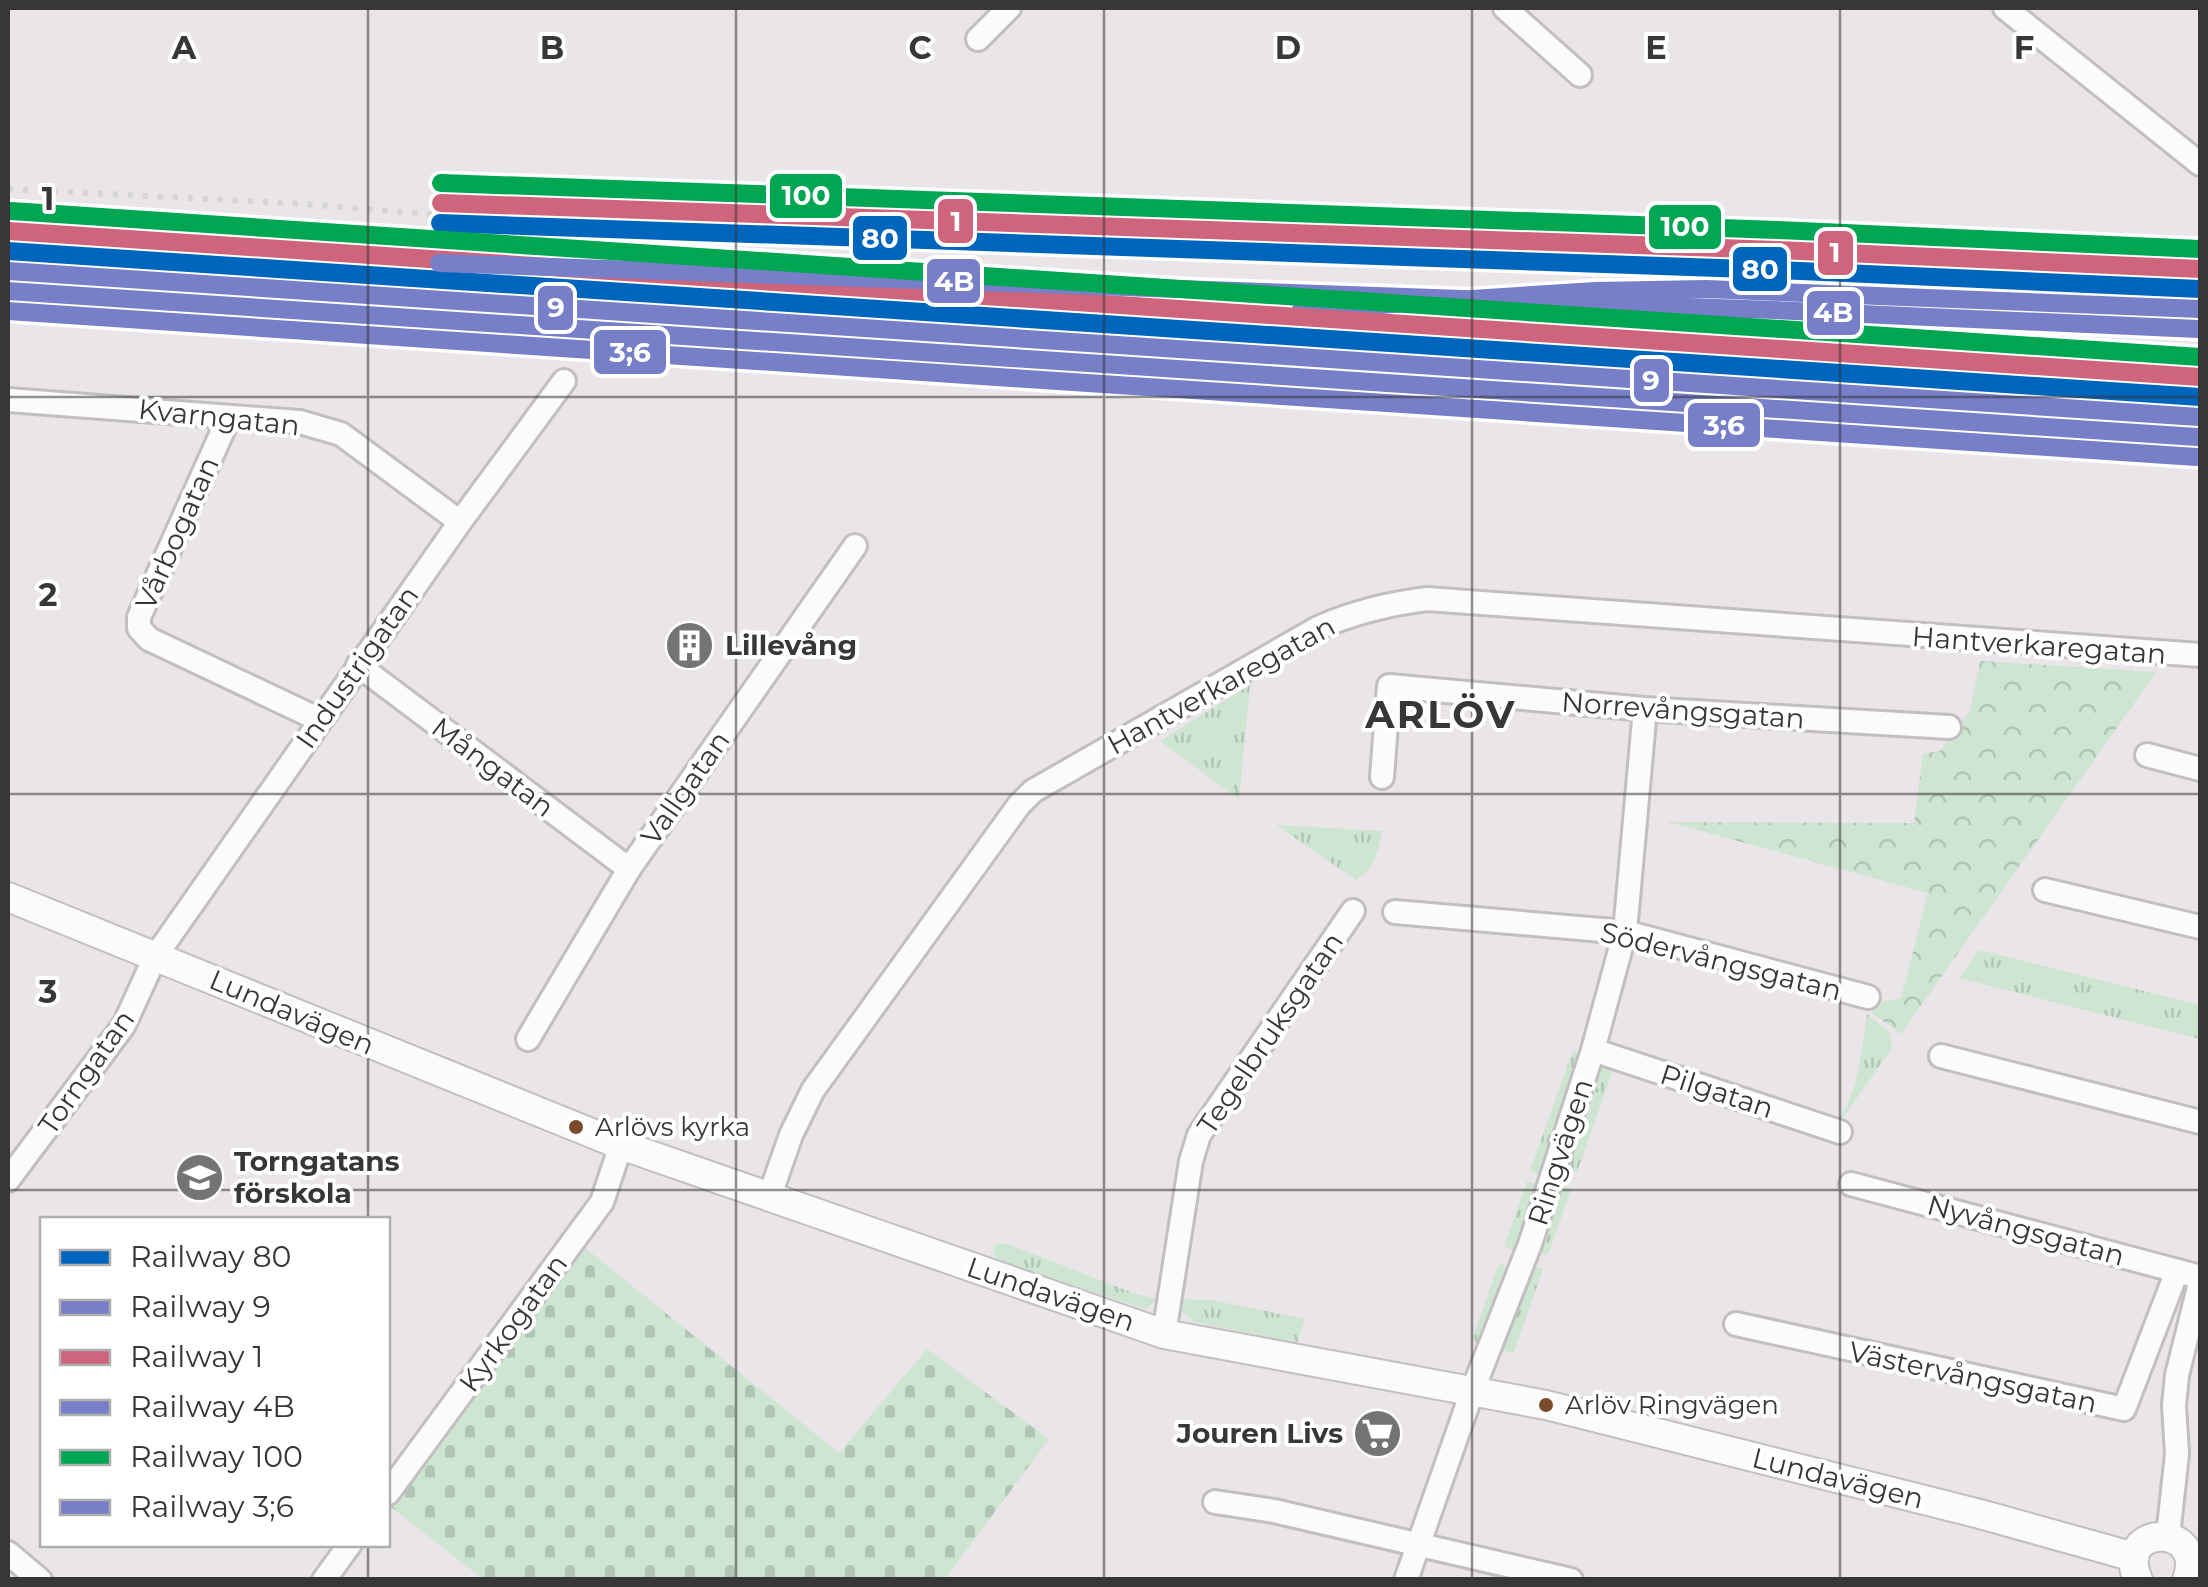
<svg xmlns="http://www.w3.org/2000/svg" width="2208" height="1587" font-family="Montserrat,sans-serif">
	<defs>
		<pattern id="grass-tufts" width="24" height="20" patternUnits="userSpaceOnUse" patternTransform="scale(2.5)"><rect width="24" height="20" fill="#cde5d1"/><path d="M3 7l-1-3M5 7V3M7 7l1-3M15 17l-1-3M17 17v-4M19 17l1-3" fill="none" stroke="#b1c5b4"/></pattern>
		<pattern id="forest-crowns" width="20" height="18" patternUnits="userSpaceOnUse" patternTransform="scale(2.5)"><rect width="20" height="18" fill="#cde5d1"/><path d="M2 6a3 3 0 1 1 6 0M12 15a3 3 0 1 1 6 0" fill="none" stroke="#b1c5b4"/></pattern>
		<pattern id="cemetery-stones" width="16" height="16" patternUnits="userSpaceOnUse" patternTransform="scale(2.5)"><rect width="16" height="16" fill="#cde5d1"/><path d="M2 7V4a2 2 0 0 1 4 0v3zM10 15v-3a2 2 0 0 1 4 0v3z" fill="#b1c5b4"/></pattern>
	</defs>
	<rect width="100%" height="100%" fill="#eae5e9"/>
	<g fill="url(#grass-tufts)">
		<polygon points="1250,685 1239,799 1160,741"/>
		<path d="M 1276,825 L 1382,831 C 1378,851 1374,870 1356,880 Z"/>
		<polygon points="1979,950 2200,1005 2200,1039 1959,978"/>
		<path d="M 1867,1014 L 1889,1032 L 1892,1048 L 1838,1125 L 1835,1123 C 1858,1101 1862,1045 1867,1014 Z"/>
		<polygon points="1573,1050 1581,1056 1540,1175 1530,1171"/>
		<polygon points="1608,1064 1615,1064 1577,1172 1566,1169 1601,1068"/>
		<polygon points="1527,1181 1536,1184 1514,1250 1504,1247"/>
		<polygon points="1560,1185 1571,1189 1549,1253 1545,1255 1537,1251"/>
		<polygon points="997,1244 1008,1244 1133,1293 1157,1299 1148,1308 1142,1308 996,1260 993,1246"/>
		<polygon points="1499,1263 1504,1265 1506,1272 1480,1346 1472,1340"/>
		<polygon points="1534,1266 1543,1269 1514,1352 1502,1351"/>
		<polygon points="1179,1299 1211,1300 1305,1319 1297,1343 1195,1322 1182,1312"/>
	</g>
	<polygon fill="url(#forest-crowns)" points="1980,661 2156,672 1901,1034 1872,1013 1873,1003 1901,998 1928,893 1668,822 1914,823 1923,754 1940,751 1970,711"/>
	<polygon fill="url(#cemetery-stones)" points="584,1247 839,1453 927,1349 1049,1439 945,1579 483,1579 391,1507"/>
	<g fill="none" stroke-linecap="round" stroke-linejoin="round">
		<defs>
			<g id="minor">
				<polyline points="1505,8 1580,75"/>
				<polyline points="2005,8 2200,164"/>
				<polyline points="978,39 1009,8"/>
				<polyline points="8,400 300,422 341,434 460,522"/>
				<polyline points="229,417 139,617 139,628 149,639 320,720"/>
				<polyline points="358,665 629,869"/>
				<polyline points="2147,755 2200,769"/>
				<polyline points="1382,777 1389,686 1645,709 1949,727"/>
				<polyline points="2045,890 2200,927"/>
				<polyline points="1395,912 1625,932 1868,997"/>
				<polyline points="528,1039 629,869 855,546"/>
				<polyline points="1593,1050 1840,1132"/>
				<polyline points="1941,1056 2200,1122"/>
				<polyline points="8,1180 124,1025 155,957 460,522 564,381"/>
				<polyline points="1851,1184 2200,1277"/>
				<path d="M 770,1195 L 791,1135 L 813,1090 L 1019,805 L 1033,791 L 1318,628 C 1354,612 1387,604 1427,599 L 2200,655"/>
				<polyline points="1736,1324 2124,1409 2177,1271"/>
				<polyline points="1164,1334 1191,1161 1199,1135 1353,911"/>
				<polyline points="388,1493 602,1202 621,1145"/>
				<polyline points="1215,1502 1274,1511 1571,1580"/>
				<polyline points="2168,1536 2177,1454 2174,1405 2177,1375 2200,1283"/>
				<polyline points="8,1553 40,1580"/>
				<polyline points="324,1580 350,1544"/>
				<polyline points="1406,1580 1472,1392 1530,1244 1593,1050 1625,932 1645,709"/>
			</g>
			<g id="major">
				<polyline points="8,897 621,1145 1164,1334 1546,1405 1980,1514 2134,1557"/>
				<path d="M 2138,1580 C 2113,1522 2208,1523 2187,1580"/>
			</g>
		</defs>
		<use href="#minor" stroke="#c2bec1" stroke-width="28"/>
		<use href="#major" stroke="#c2bec1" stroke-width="32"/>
		<use href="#minor" stroke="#fcfbfc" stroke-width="22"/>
		<use href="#major" stroke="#fcfbfc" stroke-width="28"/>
		<g stroke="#d6d5d5" stroke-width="6" stroke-dasharray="5 10" stroke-linecap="butt">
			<polyline points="8,189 305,204 572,226 677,231"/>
			<polyline points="470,205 522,204"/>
			<polyline points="8,237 817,287 1792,330 2200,352"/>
			<polyline points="8,267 149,275"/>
		</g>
		<defs>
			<g id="rail-1">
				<polyline points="440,223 1776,270 2200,289"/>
				<polyline points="8,251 2200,397"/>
			</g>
			<g id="rail-2">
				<polyline points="8,271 2199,417"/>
				<polyline points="1301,310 1596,291 1706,289 2199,309"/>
			</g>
			<g id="rail-3">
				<polyline points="441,203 1777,250 2200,269"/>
				<polyline points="9,231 2200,377"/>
			</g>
			<g id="rail-4">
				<polyline points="439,263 1774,310 2198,329"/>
				<polyline points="8,291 2197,437"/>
			</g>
			<g id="rail-5">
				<polyline points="441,183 1777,230 2200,249"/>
				<polyline points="11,211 2200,357"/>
			</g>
			<polyline id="rail-6" points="8,311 2196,457"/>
		</defs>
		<use href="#rail-1" stroke="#fff" stroke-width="25"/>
		<use href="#rail-2" stroke="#fff" stroke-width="25"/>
		<use href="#rail-3" stroke="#fff" stroke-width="25"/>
		<use href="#rail-4" stroke="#fff" stroke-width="25"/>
		<use href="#rail-5" stroke="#fff" stroke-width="25"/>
		<use href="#rail-6" stroke="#fff" stroke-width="25"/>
		<use href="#rail-1" stroke="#0065bd" stroke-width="18"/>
		<use href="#rail-2" stroke="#767fc8" stroke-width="18"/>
		<use href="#rail-3" stroke="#cf657c" stroke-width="18"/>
		<use href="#rail-4" stroke="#767fc8" stroke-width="18"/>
		<use href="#rail-5" stroke="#00a651" stroke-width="18"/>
		<use href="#rail-6" stroke="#767fc8" stroke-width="18"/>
	</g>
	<path fill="none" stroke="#383638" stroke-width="2.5" stroke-opacity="0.55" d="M 368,8 L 368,1220M 736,8 L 736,1580M 1104,8 L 1104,1580M 1472,8 L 1472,1580M 1840,8 L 1840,1580M 8,397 L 2200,397M 8,794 L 2200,794M 8,1190 L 2200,1190M 368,1544 L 368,1580"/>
	<defs>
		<symbol id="building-disc" viewBox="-11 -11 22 22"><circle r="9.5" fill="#767376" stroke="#fff"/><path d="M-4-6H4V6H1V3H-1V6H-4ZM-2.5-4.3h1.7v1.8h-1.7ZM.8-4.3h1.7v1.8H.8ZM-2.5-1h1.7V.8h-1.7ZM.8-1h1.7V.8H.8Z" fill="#fff"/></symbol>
		<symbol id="school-disc" viewBox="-11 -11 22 22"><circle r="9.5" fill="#767376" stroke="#fff"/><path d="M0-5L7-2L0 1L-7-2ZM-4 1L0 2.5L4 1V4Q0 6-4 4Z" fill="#fff"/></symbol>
		<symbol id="supermarket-disc" viewBox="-11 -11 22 22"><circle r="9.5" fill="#767376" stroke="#fff"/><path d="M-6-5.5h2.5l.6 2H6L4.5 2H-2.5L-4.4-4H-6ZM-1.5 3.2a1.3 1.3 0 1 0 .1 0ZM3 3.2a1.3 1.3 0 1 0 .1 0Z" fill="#fff"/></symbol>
	</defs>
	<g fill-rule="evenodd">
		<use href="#building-disc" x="662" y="618" width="55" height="55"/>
		<use href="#school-disc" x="172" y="1150" width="55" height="55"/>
		<use href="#supermarket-disc" x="1350" y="1406" width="55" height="55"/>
	</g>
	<g fill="#7a4b2a" stroke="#fff" stroke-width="4">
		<circle cx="576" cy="1127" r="9"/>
		<circle cx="1546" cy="1405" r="9"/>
	</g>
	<g text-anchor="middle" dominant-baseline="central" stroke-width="8" stroke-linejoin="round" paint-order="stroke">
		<g font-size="26" fill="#383638" stroke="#fff" text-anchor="start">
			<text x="595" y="1127">Arlövs kyrka</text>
			<text x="1565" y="1405">Arlöv Ringvägen</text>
		</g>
		<g font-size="28" fill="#383638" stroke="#fff">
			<text transform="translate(219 417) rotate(6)">Kvarngatan</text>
			<text transform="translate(177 533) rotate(-66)">Vårbogatan</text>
			<text transform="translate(2039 645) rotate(4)">Hantverkaregatan</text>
			<text transform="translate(357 667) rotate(-55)">Industrigatan</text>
			<text transform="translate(1221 685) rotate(-29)">Hantverkaregatan</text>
			<text transform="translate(1683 710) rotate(4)">Norrevångsgatan</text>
			<text transform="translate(493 767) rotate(37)">Mångatan</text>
			<text transform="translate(685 788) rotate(-55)">Vallgatan</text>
			<text transform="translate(1721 961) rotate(14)">Södervångsgatan</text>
			<text transform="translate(292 1012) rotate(23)">Lundavägen</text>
			<text transform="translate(1270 1033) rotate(-56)">Tegelbruksgatan</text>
			<text transform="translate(86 1072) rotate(-55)">Torngatan</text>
			<text transform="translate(1717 1091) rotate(18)">Pilgatan</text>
			<text transform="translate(1560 1152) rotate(-72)">Ringvägen</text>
			<text transform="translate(2026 1230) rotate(15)">Nyvångsgatan</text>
			<text transform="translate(1051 1294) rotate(19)">Lundavägen</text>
			<text transform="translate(513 1323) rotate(-54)">Kyrkogatan</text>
			<text transform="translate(1973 1377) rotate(12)">Västervångsgatan</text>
			<text transform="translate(1838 1478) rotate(14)">Lundavägen</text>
		</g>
		<g font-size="28" font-weight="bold" fill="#383638" stroke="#fff" text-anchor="start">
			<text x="725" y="645">Lillevång</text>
			<text x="234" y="1161">Torngatans<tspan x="234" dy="32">förskola</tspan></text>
			<text x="1343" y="1433" text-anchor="end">Jouren Livs</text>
		</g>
		<g font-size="38" font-weight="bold" letter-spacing="2.5" fill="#383638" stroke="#fff">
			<text x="1441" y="714">ARLÖV</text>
		</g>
	</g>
	<g font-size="32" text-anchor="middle" font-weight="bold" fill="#383638" stroke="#fff" stroke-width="8" stroke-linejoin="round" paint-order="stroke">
		<text x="184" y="59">A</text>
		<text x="552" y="59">B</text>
		<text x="920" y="59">C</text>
		<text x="1288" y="59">D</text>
		<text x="1656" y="59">E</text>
		<text x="2024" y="59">F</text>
		<text x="48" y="210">1</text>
		<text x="48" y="606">2</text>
		<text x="48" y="1003">3</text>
	</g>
	<g stroke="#fff" stroke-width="4">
		<rect x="768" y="172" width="76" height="48" rx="10" fill="#00a651"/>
		<rect x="936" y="197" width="39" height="48" rx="10" fill="#cf657c"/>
		<rect x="1647" y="203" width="76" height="48" rx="10" fill="#00a651"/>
		<rect x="851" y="214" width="58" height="48" rx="10" fill="#0065bd"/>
		<rect x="1816" y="229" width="39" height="48" rx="10" fill="#cf657c"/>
		<rect x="1731" y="245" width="58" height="48" rx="10" fill="#0065bd"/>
		<rect x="925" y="257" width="57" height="48" rx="10" fill="#767fc8"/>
		<rect x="536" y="284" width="39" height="48" rx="10" fill="#767fc8"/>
		<rect x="1805" y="289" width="57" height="48" rx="10" fill="#767fc8"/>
		<rect x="592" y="328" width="76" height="48" rx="10" fill="#767fc8"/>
		<rect x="1632" y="357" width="39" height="47" rx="10" fill="#767fc8"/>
		<rect x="1686" y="401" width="76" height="48" rx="10" fill="#767fc8"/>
	</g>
	<g font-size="28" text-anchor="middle" font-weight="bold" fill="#fff">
		<text x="806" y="205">100</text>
		<text x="956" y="231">1</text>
		<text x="1685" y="236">100</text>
		<text x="880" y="248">80</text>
		<text x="1835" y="262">1</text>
		<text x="1760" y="279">80</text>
		<text x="954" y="291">4B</text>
		<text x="556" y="317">9</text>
		<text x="1833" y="322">4B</text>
		<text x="630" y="362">3;6</text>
		<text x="1651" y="390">9</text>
		<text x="1724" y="435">3;6</text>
	</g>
	<rect width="2208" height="1587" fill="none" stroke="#383638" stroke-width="20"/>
	<rect x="40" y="1217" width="350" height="330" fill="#ffffff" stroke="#afafaf" stroke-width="2.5"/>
	<rect x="60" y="1250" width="50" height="15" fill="#0065bd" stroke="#afafaf" stroke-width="2.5"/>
	<text x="130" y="1267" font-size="30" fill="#383638">Railway 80</text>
	<rect x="60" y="1300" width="50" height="15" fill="#767fc8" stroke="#afafaf" stroke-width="2.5"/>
	<text x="130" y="1317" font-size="30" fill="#383638">Railway 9</text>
	<rect x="60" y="1350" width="50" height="15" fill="#cf657c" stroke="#afafaf" stroke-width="2.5"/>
	<text x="130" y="1367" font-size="30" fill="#383638">Railway 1</text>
	<rect x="60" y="1400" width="50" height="15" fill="#767fc8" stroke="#afafaf" stroke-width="2.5"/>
	<text x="130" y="1417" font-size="30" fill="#383638">Railway 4B</text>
	<rect x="60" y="1450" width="50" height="15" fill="#00a651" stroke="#afafaf" stroke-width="2.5"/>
	<text x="130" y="1467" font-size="30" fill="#383638">Railway 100</text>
	<rect x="60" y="1500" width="50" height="15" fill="#767fc8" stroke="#afafaf" stroke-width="2.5"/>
	<text x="130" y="1517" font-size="30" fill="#383638">Railway 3;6</text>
</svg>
